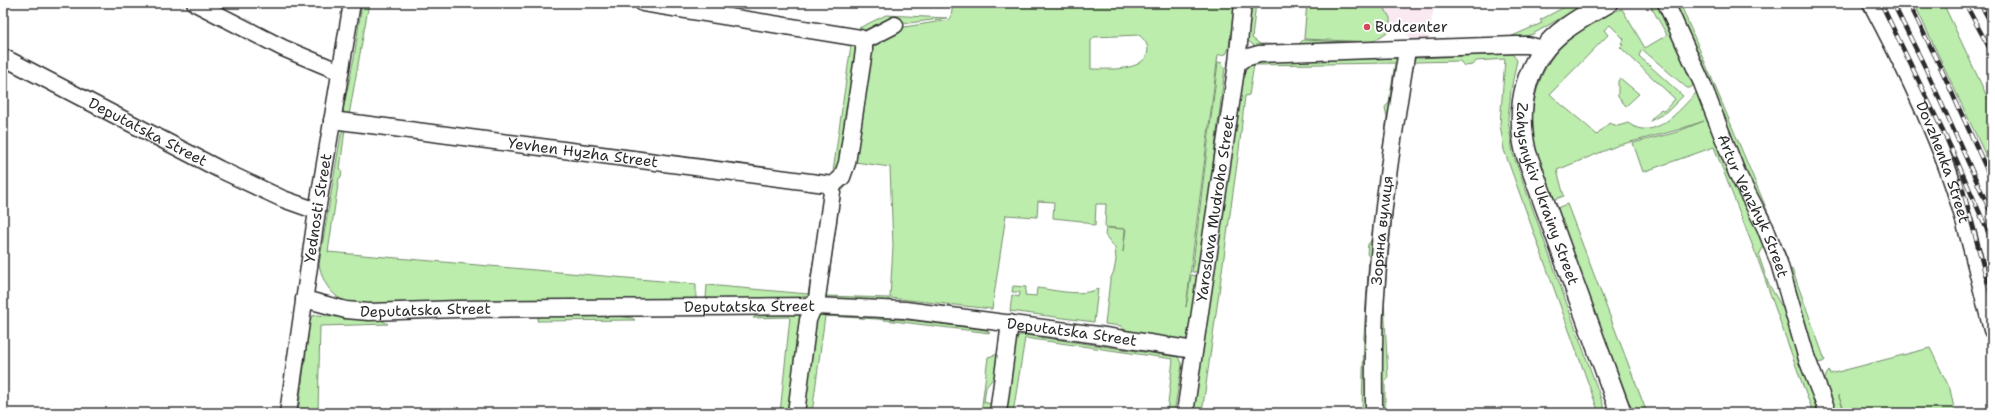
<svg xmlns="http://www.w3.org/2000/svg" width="1995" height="416" font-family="'Shantell Sans',sans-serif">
	<rect width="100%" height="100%" fill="#fff"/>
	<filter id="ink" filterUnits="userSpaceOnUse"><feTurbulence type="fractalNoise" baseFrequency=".025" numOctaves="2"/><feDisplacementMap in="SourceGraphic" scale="8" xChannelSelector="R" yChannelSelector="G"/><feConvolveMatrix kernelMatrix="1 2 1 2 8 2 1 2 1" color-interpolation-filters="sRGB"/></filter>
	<g filter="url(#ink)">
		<polygon fill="#fae9f1" points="1306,3 1435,3 1427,43 1416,43 1403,31 1392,31 1373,43 1303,40"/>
		<g fill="#bcedad" stroke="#748c6c" fill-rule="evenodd">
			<polygon points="362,3 369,3 349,115 832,179 851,45 692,17 702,17 851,40 858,48 859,57 844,160 834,182 827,182 741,172 732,168 721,169 573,145 349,120 344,116 343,110 354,58"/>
			<path d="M 953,3 L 1235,3 L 1229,48 L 1226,54 L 1218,55 L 1186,307 L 1191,275 L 1199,276 L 1190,337 C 1176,348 1139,333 1122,329 L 1121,326 L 1105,324 L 1110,280 L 1114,271 L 1116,260 L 1115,248 L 1105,235 L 1106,228 L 1125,229 L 1123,252 L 1126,229 L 1105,227 L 1106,204 L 1096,204 L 1095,226 L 1082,221 L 1053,218 L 1054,202 L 1038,201 L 1037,217 L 1006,215 L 992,309 L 890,298 L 893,246 L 890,167 L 855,162 L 847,185 L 841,192 L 826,296 L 889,298 L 889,302 L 825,299 L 838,192 L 869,53 L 875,42 L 898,28 L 949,20 L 951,17 ZM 1139,35 C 1155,48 1148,63 1129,67 C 1118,70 1103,69 1091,69 L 1091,41 L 1094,37 Z"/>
			<polygon points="1249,3 1256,3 1252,38 1260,44 1298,45 1303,40 1370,43 1257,48 1247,40"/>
			<polygon points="1307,3 1382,3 1390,18 1390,30 1372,42 1304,39"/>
			<polygon points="1572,3 1587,3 1533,34 1522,37 1501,39 1510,37 1542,23 1540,20"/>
			<path d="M 1649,3 L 1661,3 L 1695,84 L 1690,88 L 1687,88 L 1643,50 L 1641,51 L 1639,56 L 1683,96 L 1667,112 L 1650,121 L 1661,109 L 1664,111 L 1675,99 L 1620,47 L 1623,45 L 1621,43 L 1624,39 L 1610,25 L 1604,30 L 1608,35 L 1550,94 C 1565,109 1582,120 1597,135 L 1609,123 L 1618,126 L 1628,123 C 1655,143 1679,110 1697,92 L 1755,220 L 1764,244 L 1759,256 L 1768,283 L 1789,319 L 1821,413 L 1814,413 L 1807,397 L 1757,257 L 1714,147 L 1643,172 L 1633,143 L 1674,133 L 1704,121 L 1674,131 L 1619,145 L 1557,170 L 1564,196 L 1555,199 L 1551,196 C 1545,178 1537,159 1533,141 C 1531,127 1532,112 1535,98 C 1543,59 1564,39 1598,21 C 1606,16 1613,11 1622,9 L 1645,48 L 1667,35 Z"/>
			<polygon points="1672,3 1680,3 1788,260 1786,260 1762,212"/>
			<polygon points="1914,3 1943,3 1992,107 1992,169"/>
			<polygon points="886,15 947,18 909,23 889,19 865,30 860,30 859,28"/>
			<path d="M 1512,54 L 1517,60 L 1511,90 L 1508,119 L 1513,154 L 1606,413 L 1599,413 L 1504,150 L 1500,124 L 1505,59 L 1476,61 L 1473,65 L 1464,66 L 1460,61 L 1416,62 L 1412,70 L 1395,184 L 1384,301 L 1388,379 L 1385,382 L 1385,413 L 1378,413 C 1379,367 1378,320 1381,274 C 1385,204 1397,135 1409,67 L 1416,58 Z"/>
			<polygon points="1393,58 1399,60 1367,413 1360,413 1362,409 1364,336 1369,256 1367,254 1368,244 1371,241 1387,117 1385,107 1389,103 1395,63 1254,65 1249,95 1245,96 1239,150 1202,413 1193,413 1241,75 1247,67 1254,62"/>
			<polygon points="1218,62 1222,63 1225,68 1200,268 1199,272 1192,272"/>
			<polygon points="1620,78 1639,94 1626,106 1618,97 1618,81"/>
			<path d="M 345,128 L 565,153 L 702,174 L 823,189 L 826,191 L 828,197 L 813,297 L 807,301 L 710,301 L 706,298 L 707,285 L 808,294 L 824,194 L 823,191 L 590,159 L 345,129 L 340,169 L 342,170 L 341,177 L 339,178 L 328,252 L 696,284 L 696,299 L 693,302 L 500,301 L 367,306 C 340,305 324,291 319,264 L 341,135 L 343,129 Z"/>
			<polygon points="1567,204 1647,413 1633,413 1559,216 1557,210 1559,207"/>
			<polygon points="1792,269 1825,360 1823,362 1815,363 1788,272"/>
			<path d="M 1013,286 L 1026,287 L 1025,295 L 1036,296 L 1037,288 C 1055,290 1081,297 1098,289 L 1094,322 L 1010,311 L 1012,295 L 1019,297 L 1020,292 L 1012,292 Z"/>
			<polygon points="826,313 917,321 986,330 990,333 877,319 825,316 812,413 802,413 814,321 821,314"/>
			<polygon points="760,314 798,314 801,319 787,413 780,413 790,317 753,318"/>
			<polygon points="318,315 381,320 388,324 320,326 318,413 298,413 308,337 307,323 312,316"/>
			<polygon points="539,315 609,315 632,318 635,320 537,321"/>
			<polygon points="1019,335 1025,335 1178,357 1182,365 1174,413 1167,413 1173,359 1025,338 1013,413 1004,413 1014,345"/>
			<path d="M 1930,348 L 1950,389 L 1955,413 L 1846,413 L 1838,395 L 1845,413 L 1834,413 C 1831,402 1819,381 1829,371 L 1830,374 Z"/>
			<polygon points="998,354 996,375 986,387 984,402 991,404 991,413 981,413 988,357"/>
		</g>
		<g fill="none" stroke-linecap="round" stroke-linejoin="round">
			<defs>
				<g id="minor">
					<polyline points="195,3 283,48 340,72"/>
					<polyline points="643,3 860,38 864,41 895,25"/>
					<path id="s1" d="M 1666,3 L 1702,83 L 1737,173 L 1765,227 L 1779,263 L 1807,359 L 1828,413"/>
					<path id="s2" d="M 1871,3 C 1898,54 1923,104 1943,157 C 1965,213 1977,272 1992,330"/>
					<path id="s3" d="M 3,57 L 219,169 L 283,199 L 317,211"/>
					<polyline points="1237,63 1245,58 1259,54 1516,45 1527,45 1544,49"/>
					<path id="s4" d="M 332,120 L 833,185"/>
					<path id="s5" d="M 304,299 L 346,310 L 369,312 L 458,309 L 814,306 L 905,310 L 1098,335 L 1194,350"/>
					<path id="s6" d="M 288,413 L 317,211 L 352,3"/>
					<polyline points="796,413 808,320 817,298 833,185 842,177 847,163 864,51 864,41"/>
					<polyline points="998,413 1010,323"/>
					<path id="s7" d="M 1185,413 L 1237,63 L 1243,3"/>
					<path id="s8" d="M 1374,413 C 1374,373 1373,334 1376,294 C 1381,212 1394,131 1407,50"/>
				</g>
				<g id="tertiary">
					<path id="s9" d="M 1607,3 C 1593,11 1578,19 1565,29 C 1525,58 1515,107 1526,153 L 1621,413"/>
				</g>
			</defs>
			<use href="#minor" stroke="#2b2b2b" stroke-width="19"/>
			<use href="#tertiary" stroke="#2b2b2b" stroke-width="23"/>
			<use href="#minor" stroke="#fff" stroke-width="16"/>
			<use href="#tertiary" stroke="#fff" stroke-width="20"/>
			<defs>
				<g id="rail">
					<polyline points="1881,3 1953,152 1992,241"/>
					<polyline points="1893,3 1925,67 1992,215"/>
					<polyline points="1909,3 1938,62 1992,181"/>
					<polyline points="1965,3 1992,53"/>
					<polyline points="1980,3 1992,25"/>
					<polyline points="1960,179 1992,299"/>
				</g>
			</defs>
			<use href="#rail" stroke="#2b2b2b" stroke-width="4.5"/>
			<use href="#rail" stroke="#fff" stroke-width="3" stroke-dasharray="9" stroke-linecap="butt"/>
		</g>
	</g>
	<circle fill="#d1495b" stroke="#fff" stroke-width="1.5" cx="1367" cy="27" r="4"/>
	<g text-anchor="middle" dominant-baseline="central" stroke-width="4" stroke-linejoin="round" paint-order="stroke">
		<g font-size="15" fill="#2b2b2b" stroke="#fff" text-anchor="start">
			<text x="1375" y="27">Budcenter</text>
		</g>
		<g font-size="15" fill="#2b2b2b" stroke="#fff">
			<text stroke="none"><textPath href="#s3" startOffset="163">Deputatska Street</textPath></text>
			<text stroke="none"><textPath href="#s4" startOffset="253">Yevhen Hyzha Street</textPath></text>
			<text stroke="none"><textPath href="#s2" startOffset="175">Dovzhenka Street</textPath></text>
			<text stroke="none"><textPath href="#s9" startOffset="232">Zahysnykiv Ukrainy Street</textPath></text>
			<text stroke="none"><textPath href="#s1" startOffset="221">Artur Venzhyk Street</textPath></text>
			<text stroke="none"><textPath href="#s6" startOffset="207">Yednosti Street</textPath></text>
			<text stroke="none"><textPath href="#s7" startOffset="207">Yaroslava Mudroho Street</textPath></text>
			<text stroke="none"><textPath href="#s8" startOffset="183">Зоряна вулиця</textPath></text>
			<text stroke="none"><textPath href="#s5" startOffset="447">Deputatska Street</textPath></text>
			<text stroke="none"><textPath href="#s5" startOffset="123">Deputatska Street</textPath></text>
			<text stroke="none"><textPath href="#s5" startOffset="771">Deputatska Street</textPath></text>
		</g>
	</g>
	<rect width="1995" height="416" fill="none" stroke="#fff" stroke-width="16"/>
	<rect x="8" y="8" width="1979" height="400" fill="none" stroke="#2b2b2b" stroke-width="1.5" filter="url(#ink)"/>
</svg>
